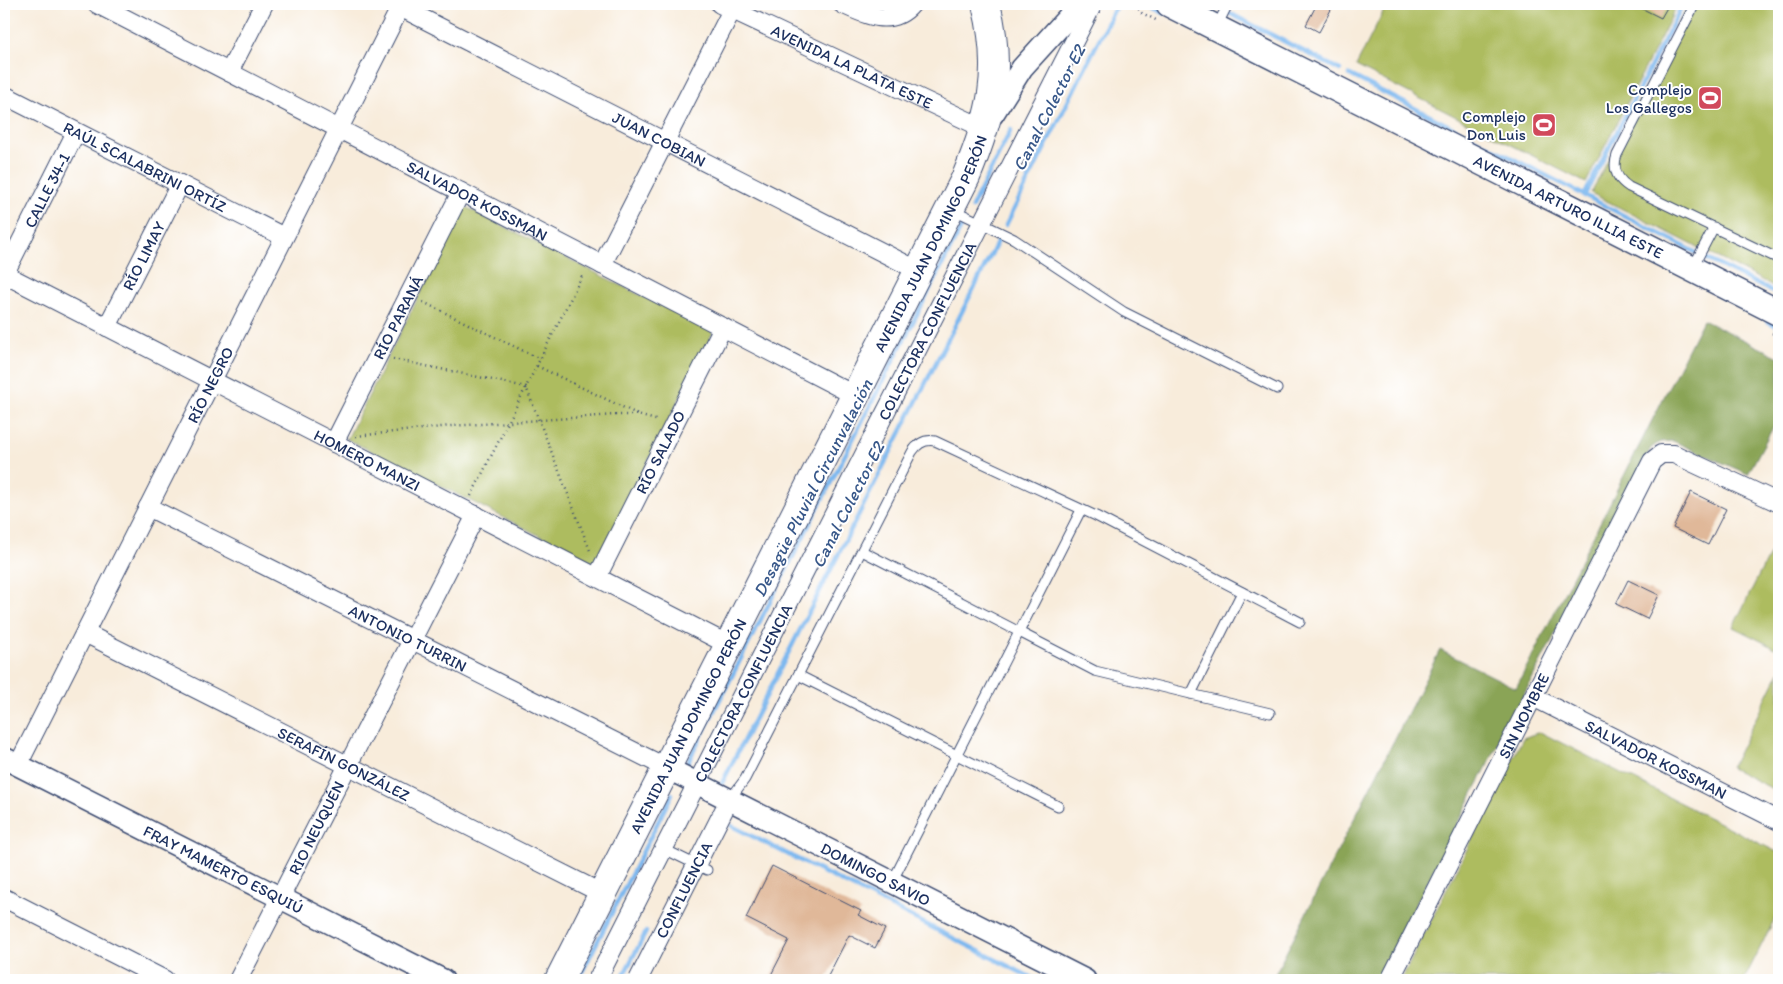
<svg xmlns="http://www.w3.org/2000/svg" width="1783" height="984" font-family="Itim,sans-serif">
	<rect width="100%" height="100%" fill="#fff"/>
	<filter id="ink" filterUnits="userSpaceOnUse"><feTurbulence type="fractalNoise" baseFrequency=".02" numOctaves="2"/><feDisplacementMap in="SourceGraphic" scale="10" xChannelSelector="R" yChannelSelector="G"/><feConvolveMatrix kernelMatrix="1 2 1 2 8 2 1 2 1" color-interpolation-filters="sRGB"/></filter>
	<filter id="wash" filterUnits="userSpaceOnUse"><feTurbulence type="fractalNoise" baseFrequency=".0096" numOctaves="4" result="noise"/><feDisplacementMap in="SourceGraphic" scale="20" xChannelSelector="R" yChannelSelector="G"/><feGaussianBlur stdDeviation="1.12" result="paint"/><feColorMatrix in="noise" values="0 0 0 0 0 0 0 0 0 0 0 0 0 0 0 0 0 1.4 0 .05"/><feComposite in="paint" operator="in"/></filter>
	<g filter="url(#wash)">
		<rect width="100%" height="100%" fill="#f8ecdb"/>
		<g fill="#adbc5f" stroke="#64765e">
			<polygon points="1387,4 1678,4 1586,183 1356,66"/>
			<polygon points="1689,4 1779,4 1779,289 1591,193"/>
			<polygon points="464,206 713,332 596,564 347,439"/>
			<polygon points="1779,535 1779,650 1733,627"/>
			<polygon points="1779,672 1779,792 1731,768"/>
			<polygon points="1540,732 1779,853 1779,910 1744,980 1401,980 1523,738"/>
		</g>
		<polygon fill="#8aa456" stroke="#526a5a" points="1703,320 1779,357 1779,416 1748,474 1673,441 1660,442 1651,448 1377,980 1272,980 1440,650 1516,688"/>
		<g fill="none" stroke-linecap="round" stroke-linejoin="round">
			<g stroke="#7db8ef" stroke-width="4.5">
				<polyline points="1145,4 1164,13"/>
				<polyline points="1211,4 1219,8"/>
				<polyline points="1768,4 1779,9"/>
				<polyline points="1229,13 1340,70"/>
				<polyline points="1350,75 1695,252"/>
				<polyline points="1584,196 1683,4"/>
				<polyline points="972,207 1011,130"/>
				<polyline points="1006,225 1117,4"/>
				<polyline points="1705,258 1779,295"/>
				<polyline points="1767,321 1779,327"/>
				<polyline points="688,762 962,226"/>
				<polyline points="722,783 999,239"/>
				<polyline points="732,826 1036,980"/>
				<polyline points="578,980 672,794"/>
				<polyline points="621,980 646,932"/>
			</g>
		</g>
		<g id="blocks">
			<g fill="#e0b899">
				<polygon points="1317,4 1334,4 1319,32 1306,25"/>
				<polygon points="1633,4 1669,4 1661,18"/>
				<polygon points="1691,492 1726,509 1708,545 1673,528"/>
				<polygon points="1628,580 1659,595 1647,619 1616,604"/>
				<polygon points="772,866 861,911 858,915 885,929 875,948 849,935 826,980 781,980 771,975 789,940 746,918"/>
			</g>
		</g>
	</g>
	<g filter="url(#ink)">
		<use href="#blocks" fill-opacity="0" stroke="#3c4b71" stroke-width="1"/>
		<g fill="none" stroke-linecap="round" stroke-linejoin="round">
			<defs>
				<g id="service">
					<path d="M 1695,4 L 1617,155 C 1612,169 1617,179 1629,187 L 1779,259"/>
					<polyline points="1217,26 1228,4"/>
					<polyline points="954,210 1014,239 1124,312 1277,389"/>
					<polyline points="1693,267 1714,227"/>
					<polyline points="862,551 1095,671 1270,713"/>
					<polyline points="798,675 1058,806"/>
					<polyline points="1191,694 1242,592"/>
					<path d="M 730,799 L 745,779 L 912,452 C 918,443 925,439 935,441 L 1096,516 L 1300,622"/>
					<polyline points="664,849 707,870"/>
					<polyline points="892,882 1081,510"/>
				</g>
				<g id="minor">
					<path id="s1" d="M 97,4 L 856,396"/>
					<path id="s2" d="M 720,4 L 985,129"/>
					<path d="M 842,4 C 865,15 892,28 912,4"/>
					<path id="s3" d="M 400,7 L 919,271"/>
					<polyline points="229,72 264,4"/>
					<path id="s4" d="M 4,95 L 284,237"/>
					<polyline points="602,265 735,4"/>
					<path id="s5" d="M 4,274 L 729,645"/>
					<path id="s6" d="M 4,275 L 76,132"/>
					<path id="s7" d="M 107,327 L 180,184"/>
					<path id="s8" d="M 334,443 L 461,192"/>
					<path id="s9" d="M 148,507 L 667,768"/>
					<path id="s10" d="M 597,577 L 723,327"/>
					<path id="s11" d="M 85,633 L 603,894"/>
					<path id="s12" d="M 1533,697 L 1779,821"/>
					<path id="s13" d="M 18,765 L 402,4"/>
					<polyline points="4,898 165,980"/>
					<path id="s14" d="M 238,980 L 476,515"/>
					<path id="s15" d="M 597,980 L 1093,4"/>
					<path id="s16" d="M 638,980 L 729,800"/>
					<path id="s17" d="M 1390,980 L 1652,461 L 1661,454 L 1674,454 L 1779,503"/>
				</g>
				<g id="tertiary">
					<polyline points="993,114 1022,68 1080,4"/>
					<path id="s18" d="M 4,758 L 443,980"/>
					<path id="s19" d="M 667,768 L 1085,980"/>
				</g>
				<g id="secondary">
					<path id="s20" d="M 1169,4 L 1779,313"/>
				</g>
				<g id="primary">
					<path id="s21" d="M 559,980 L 966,177 C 992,114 1003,72 986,4"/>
				</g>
			</defs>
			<use href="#service" stroke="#3c4b71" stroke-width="11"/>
			<use href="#minor" stroke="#3c4b71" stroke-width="20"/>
			<use href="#tertiary" stroke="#3c4b71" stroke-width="24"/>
			<use href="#secondary" stroke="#3c4b71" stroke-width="28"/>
			<use href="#primary" stroke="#3c4b71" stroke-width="30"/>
			<g stroke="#3c4b71" stroke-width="2.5" stroke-dasharray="1 4" stroke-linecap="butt">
				<polyline points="1136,4 1142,13 1158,21"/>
				<polyline points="423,302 540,359"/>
				<polyline points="1772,333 1779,336"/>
				<polyline points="393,359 526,387 591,553"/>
				<polyline points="537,366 637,414"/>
				<polyline points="356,436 451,426 615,415 638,415 659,421"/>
				<polyline points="471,496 583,274"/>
			</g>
			<use href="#service" stroke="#fff" stroke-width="9"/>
			<use href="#minor" stroke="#fff" stroke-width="18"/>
			<use href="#tertiary" stroke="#fff" stroke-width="21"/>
			<use href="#secondary" stroke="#fff" stroke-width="25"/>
			<use href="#primary" stroke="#fff" stroke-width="28"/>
		</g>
	</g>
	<defs>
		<symbol id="stadium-square" viewBox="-11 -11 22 22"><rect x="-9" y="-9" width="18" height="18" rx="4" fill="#d1495b" stroke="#fff"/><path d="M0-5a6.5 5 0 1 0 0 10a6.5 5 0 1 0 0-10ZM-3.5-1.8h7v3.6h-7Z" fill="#fff"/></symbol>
	</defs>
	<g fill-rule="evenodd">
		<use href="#stadium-square" x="1696" y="84" width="28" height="28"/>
		<use href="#stadium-square" x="1530" y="111" width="28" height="28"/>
	</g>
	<g text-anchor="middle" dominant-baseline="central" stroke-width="4" stroke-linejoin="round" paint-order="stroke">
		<g font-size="16" fill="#1b2f5e" stroke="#fff">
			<text stroke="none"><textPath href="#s2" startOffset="146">AVENIDA LA PLATA ESTE</textPath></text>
			<text stroke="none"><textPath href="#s3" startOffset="291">JUAN COBIAN</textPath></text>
			<text stroke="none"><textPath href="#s4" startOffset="158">RAÚL SCALABRINI ORTÍZ</textPath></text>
			<text stroke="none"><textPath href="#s6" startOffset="95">CALLE 34-1</textPath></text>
			<text stroke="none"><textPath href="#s1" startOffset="428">SALVADOR KOSSMAN</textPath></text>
			<text stroke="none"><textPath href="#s20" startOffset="448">AVENIDA ARTURO ILLIA ESTE</textPath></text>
			<text stroke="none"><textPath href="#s21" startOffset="825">AVENIDA JUAN DOMINGO PERÓN</textPath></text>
			<text stroke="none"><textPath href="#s7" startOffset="80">RÍO LIMAY</textPath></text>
			<text stroke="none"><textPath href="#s8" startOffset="141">RÍO PARANÁ</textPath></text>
			<text stroke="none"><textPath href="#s15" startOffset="728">COLECTORA CONFLUENCIA</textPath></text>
			<text stroke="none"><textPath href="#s13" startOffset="426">RÍO NEGRO</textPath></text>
			<text stroke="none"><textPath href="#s10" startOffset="140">RÍO SALADO</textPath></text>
			<text stroke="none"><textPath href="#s5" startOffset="408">HOMERO MANZI</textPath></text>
			<text stroke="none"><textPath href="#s9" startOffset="291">ANTONIO TURRIN</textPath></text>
			<text stroke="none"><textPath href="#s15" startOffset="322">COLECTORA CONFLUENCIA</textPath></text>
			<text stroke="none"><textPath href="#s17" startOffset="296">SIN NOMBRE</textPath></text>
			<text stroke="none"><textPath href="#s21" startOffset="285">AVENIDA JUAN DOMINGO PERÓN</textPath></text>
			<text stroke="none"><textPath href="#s12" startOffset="138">SALVADOR KOSSMAN</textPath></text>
			<text stroke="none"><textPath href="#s11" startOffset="290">SERAFÍN GONZÁLEZ</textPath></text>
			<text stroke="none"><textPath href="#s14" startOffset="171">RIO NEUQUÉN</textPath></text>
			<text stroke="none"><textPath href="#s18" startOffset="246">FRAY MAMERTO ESQUIÚ</textPath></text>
			<text stroke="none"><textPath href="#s19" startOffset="234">DOMINGO SAVIO</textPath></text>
			<text stroke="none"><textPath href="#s16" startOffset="101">CONFLUENCIA</textPath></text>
		</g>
		<g font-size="16" fill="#1b2f5e" stroke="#fff" text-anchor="end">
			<text x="1692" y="89">Complejo<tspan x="1692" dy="18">Los Gallegos</tspan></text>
			<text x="1526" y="116">Complejo<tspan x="1526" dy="18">Don Luis</tspan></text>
		</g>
		<g font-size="18" font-style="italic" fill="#38588a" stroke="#fff">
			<text transform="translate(1049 108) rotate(-63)">Canal Colector E2</text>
			<text transform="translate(813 488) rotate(-63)">Desagüe Pluvial Circunvalación</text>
			<text transform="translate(848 505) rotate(-63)">Canal Colector E2</text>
		</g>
	</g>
	<rect width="1783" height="984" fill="none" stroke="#fff" stroke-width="20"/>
</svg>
